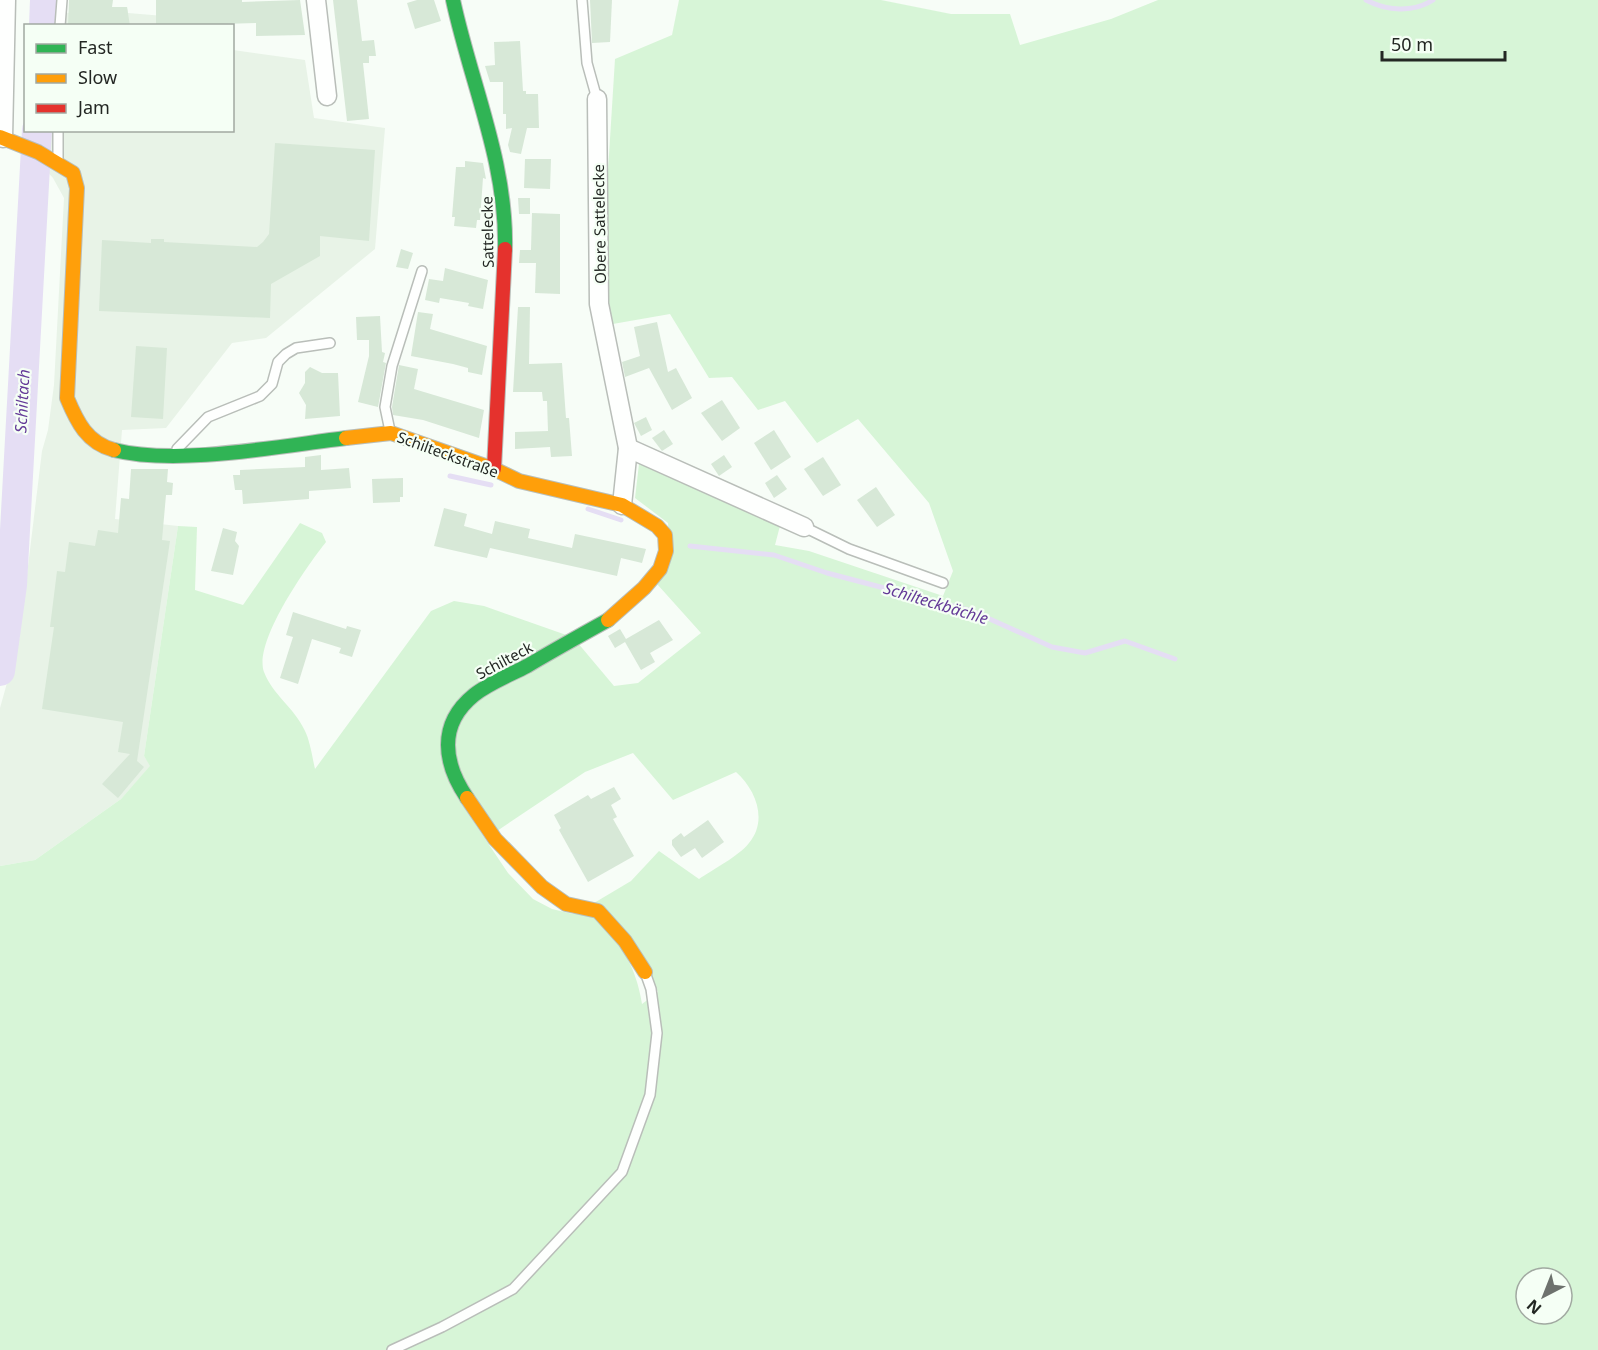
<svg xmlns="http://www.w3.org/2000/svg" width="1598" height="1350" font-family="'Noto Sans',sans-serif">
	<rect width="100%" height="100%" fill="#f7fdf7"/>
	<g fill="#e8f3e7">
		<polygon points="127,7 128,13 188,18 187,25 57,26 58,13 114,12"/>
		<polygon points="233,50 305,60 314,118 385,128 375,249 266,338 232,343 166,428 122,430 115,519 178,526 144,756 151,766 121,799 35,860 0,866 0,708 19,640 42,451 48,430 54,385 64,198 53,178 42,166 47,131 232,130"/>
	</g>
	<path fill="#d7f5d7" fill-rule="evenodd" d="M 679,0 L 881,0 L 951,14 L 1010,14 L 1020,45 L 1111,19 L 1158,0 L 1598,0 L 1598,1350 L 0,1350 L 0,866 L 35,860 L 121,799 L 150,766 L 144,756 L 178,526 L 197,527 L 195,590 L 243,605 L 300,523 L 322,533 L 326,542 C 307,566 253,642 264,672 C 273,695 294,708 304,729 C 310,740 312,756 315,769 L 431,611 L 454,601 L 484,606 L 572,637 L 480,686 L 463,701 L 443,734 L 445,758 L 455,794 L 508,873 L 533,899 L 552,909 L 573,914 L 583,909 C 616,932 636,964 642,1004 L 658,992 C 640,953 627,933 594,903 L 631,881 L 659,851 L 699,879 C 712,870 739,856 749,843 C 768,820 756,790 736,772 L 673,800 L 633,753 L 585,772 L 494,833 C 466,800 431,740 474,703 C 500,680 546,660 577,642 L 614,686 L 638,683 L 701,633 L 657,584 C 669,563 670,547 668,523 L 635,498 L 639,464 L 658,465 L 781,522 L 775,545 L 809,551 L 943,596 L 953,571 L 929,503 L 858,419 L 817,443 L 785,401 L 758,410 L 732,377 L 709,378 L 670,314 L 607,325 L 606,203 L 615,59 L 672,35 ZM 1526,1278 L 1562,1278 L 1562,1314 L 1526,1314 Z"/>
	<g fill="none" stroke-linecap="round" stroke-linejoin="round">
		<g stroke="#e5def4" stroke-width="5">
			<path d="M 1366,0 C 1387,11 1413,13 1433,0"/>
			<polyline points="450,476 491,485"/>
			<polyline points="588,509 621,520"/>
			<polyline points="690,546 774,555 827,573 972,611 1052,647 1085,653 1125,641 1175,659"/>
		</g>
		<g stroke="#e5def4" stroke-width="30">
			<polyline points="44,26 45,0"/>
			<polyline points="0,671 12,585 37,130"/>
		</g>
	</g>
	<g fill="#d7e8d7">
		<polygon points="69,0 113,0 112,7 127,7 130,26 68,26"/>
		<polygon points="156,0 242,0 242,2 300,0 305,35 256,36 256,23 156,26"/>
		<polygon points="333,0 357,0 362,41 374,40 376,56 369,56 369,63 363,63 369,119 347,121"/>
		<polygon points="417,0 434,0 441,21 415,29 407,3"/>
		<polygon points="590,0 612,0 610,42 592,43"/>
		<polygon points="520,41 523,91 526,91 526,94 538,94 539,128 527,128 521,154 510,152 508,145 512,128 506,129 506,114 503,114 503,82 490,82 485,66 495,65 494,42"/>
		<polygon points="275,143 375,150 369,241 320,236 320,256 271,284 270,318 99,311 102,240 151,243 151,239 164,239 164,242 257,247 263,242 269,234"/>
		<polygon points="525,159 551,159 550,189 524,188"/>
		<polygon points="465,161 483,163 486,179 483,178 480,220 477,220 476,228 454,226 455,217 452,217 456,167 465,167"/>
		<polygon points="518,198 530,198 530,214 519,214"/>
		<polygon points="532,213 560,214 560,294 535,293 536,263 519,263 520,250 531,250"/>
		<polygon points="401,249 413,253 408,269 396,267"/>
		<polygon points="445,268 488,280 483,309 468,306 469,303 440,298 439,303 425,300 429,279 443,281"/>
		<polygon points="518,307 530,307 529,364 562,363 566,418 569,418 572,456 551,457 550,447 515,449 515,432 548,431 547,401 543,401 542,392 513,392"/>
		<polygon points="418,312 433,314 430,329 487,346 482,375 468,372 468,368 453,364 411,356"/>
		<polygon points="380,316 382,352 385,353 383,362 386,363 378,407 358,402 369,356 369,340 357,340 356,317"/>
		<polygon points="657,322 668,372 676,368 692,398 672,410 649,368 625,377 622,362 640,356 634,327"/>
		<polygon points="136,346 167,348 163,419 131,417"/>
		<polygon points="399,365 418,369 414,389 484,410 479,438 423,420 393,415 392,407"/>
		<polygon points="310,367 322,373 338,373 340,416 305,419 306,405 299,393 305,383 305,372"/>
		<polygon points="722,400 740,428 722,441 701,413"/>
		<polygon points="646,417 652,430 641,436 634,423"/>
		<polygon points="664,430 673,444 662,451 652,438"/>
		<polygon points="774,430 791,457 771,470 754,443"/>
		<polygon points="321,455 321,470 349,468 351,488 309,491 309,499 243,504 242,490 235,490 233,475 240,475 240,470 305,467 305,457"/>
		<polygon points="724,455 732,467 719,476 711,464"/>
		<polygon points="823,457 841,485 823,496 804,469"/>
		<polygon points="131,469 168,469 167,482 173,483 172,495 166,495 162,540 170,541 137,761 144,767 118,798 102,784 130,754 118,752 123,722 42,709 54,627 50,627 57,571 65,572 69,542 95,546 98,530 118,533 121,498 129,499"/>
		<polygon points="777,475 787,489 774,498 765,483"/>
		<polygon points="403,478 403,497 400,497 400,502 373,503 372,479"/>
		<polygon points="876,487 895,515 877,527 857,500"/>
		<polygon points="444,508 467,514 464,526 492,534 495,521 530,529 528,538 572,548 575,534 646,549 642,563 621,558 617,576 490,548 487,558 434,546"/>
		<polygon points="223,528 237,532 235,541 239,546 233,575 211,571"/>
		<polygon points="293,612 346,629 347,626 361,630 352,657 339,653 341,648 312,639 298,684 280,678 293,637 286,635"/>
		<polygon points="659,620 673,640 650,653 655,662 641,670 625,642 615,648 608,636 620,629 626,639"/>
		<polygon points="614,787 621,799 611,805 617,817 613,819 634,856 588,882 559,830 561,828 554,815 588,795 591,799"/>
		<polygon points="708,820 724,842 702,858 695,848 681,857 672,845 672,840 681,833 684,837"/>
	</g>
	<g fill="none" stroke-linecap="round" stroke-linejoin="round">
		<defs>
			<g id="lane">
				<polyline points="582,0 587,63 597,99"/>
				<polyline points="60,26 62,0"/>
				<polyline points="58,161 58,130"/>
				<polyline points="390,431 385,407 392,366 422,271"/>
				<polyline points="177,449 208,417 260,396 272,384 278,362 286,354 296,348 330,343"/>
				<polyline points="804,527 849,549 943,583"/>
				<polyline points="392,1350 442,1327 513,1289 622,1172 650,1095 657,1033 651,989 645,972"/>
			</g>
			<g id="street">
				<polyline points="316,0 327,96"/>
				<polyline points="597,99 599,304 628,448 622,505"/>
				<polyline points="3,138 6,0"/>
				<polyline points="628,448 804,527"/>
			</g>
			<g id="fast">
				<path d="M 453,0 C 471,84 507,162 505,249"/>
				<path d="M 114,450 C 177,466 280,446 346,438"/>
				<path d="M 467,798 C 444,764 437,725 474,695 C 489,683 510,675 527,666 C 554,650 581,635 608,620"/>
			</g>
			<g id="slow">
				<path d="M 0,137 L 38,152 L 73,173 L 77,188 L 67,398 C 77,422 87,443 114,450"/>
				<polyline points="346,438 391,433 494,469 519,481 622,505 657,526 665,535 666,551 660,569 644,588 608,620"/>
				<polyline points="467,798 495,839 542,887 566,904 598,911 625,941 645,972"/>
			</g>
			<polyline id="jam" points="494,469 505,249"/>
		</defs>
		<use href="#lane" stroke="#b9beb9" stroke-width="12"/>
		<use href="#street" stroke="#b9beb9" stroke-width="21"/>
		<use href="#fast" stroke="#b9beb9" stroke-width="16"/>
		<use href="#slow" stroke="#b9beb9" stroke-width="16"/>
		<use href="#jam" stroke="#b9beb9" stroke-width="16"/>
		<use href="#lane" stroke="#fefffe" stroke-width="9"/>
		<use href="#street" stroke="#fefffe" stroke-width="18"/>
		<use href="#fast" stroke="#30b455" stroke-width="14"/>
		<use href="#slow" stroke="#ff9f0a" stroke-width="14"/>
		<use href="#jam" stroke="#e5322d" stroke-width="14"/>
	</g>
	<g text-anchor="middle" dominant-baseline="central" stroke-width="4.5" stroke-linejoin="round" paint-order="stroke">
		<g font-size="15" fill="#232723" stroke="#f5fff5">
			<text transform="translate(599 224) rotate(-91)">Obere Sattelecke</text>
			<text transform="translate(487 232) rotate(-91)">Sattelecke</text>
			<text transform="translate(448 454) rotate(20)">Schilteckstraße</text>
			<text transform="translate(504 660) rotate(-28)">Schilteck</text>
		</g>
		<g font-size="16" font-style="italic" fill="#633997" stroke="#f5fff5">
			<text transform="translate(22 401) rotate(-87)">Schiltach</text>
			<text transform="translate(936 603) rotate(17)">Schilteckbächle</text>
		</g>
	</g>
	<rect x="24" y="24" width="210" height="108" fill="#f5fff5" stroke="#a1a9a1" stroke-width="1.5"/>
	<rect x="36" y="44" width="30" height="9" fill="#30b455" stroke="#a1a9a1" stroke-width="1.5"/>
	<text x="78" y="54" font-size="18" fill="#232723">Fast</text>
	<rect x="36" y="74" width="30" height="9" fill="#ff9f0a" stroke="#a1a9a1" stroke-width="1.5"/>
	<text x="78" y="84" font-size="18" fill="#232723">Slow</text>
	<rect x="36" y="104" width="30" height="9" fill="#e5322d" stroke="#a1a9a1" stroke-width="1.5"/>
	<text x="78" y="114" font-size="18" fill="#232723">Jam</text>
	<g transform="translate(1544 1296) rotate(222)"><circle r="28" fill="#f5fff5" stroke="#a1a9a1" stroke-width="1.5"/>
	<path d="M0-4.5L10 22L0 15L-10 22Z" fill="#6d726d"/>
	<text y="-9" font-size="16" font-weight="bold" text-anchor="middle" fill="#232723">N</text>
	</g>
	<path d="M1382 51v9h123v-9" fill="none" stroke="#232723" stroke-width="3"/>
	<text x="1391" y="51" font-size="18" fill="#232723" stroke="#f5fff5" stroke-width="4.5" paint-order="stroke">50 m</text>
</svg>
